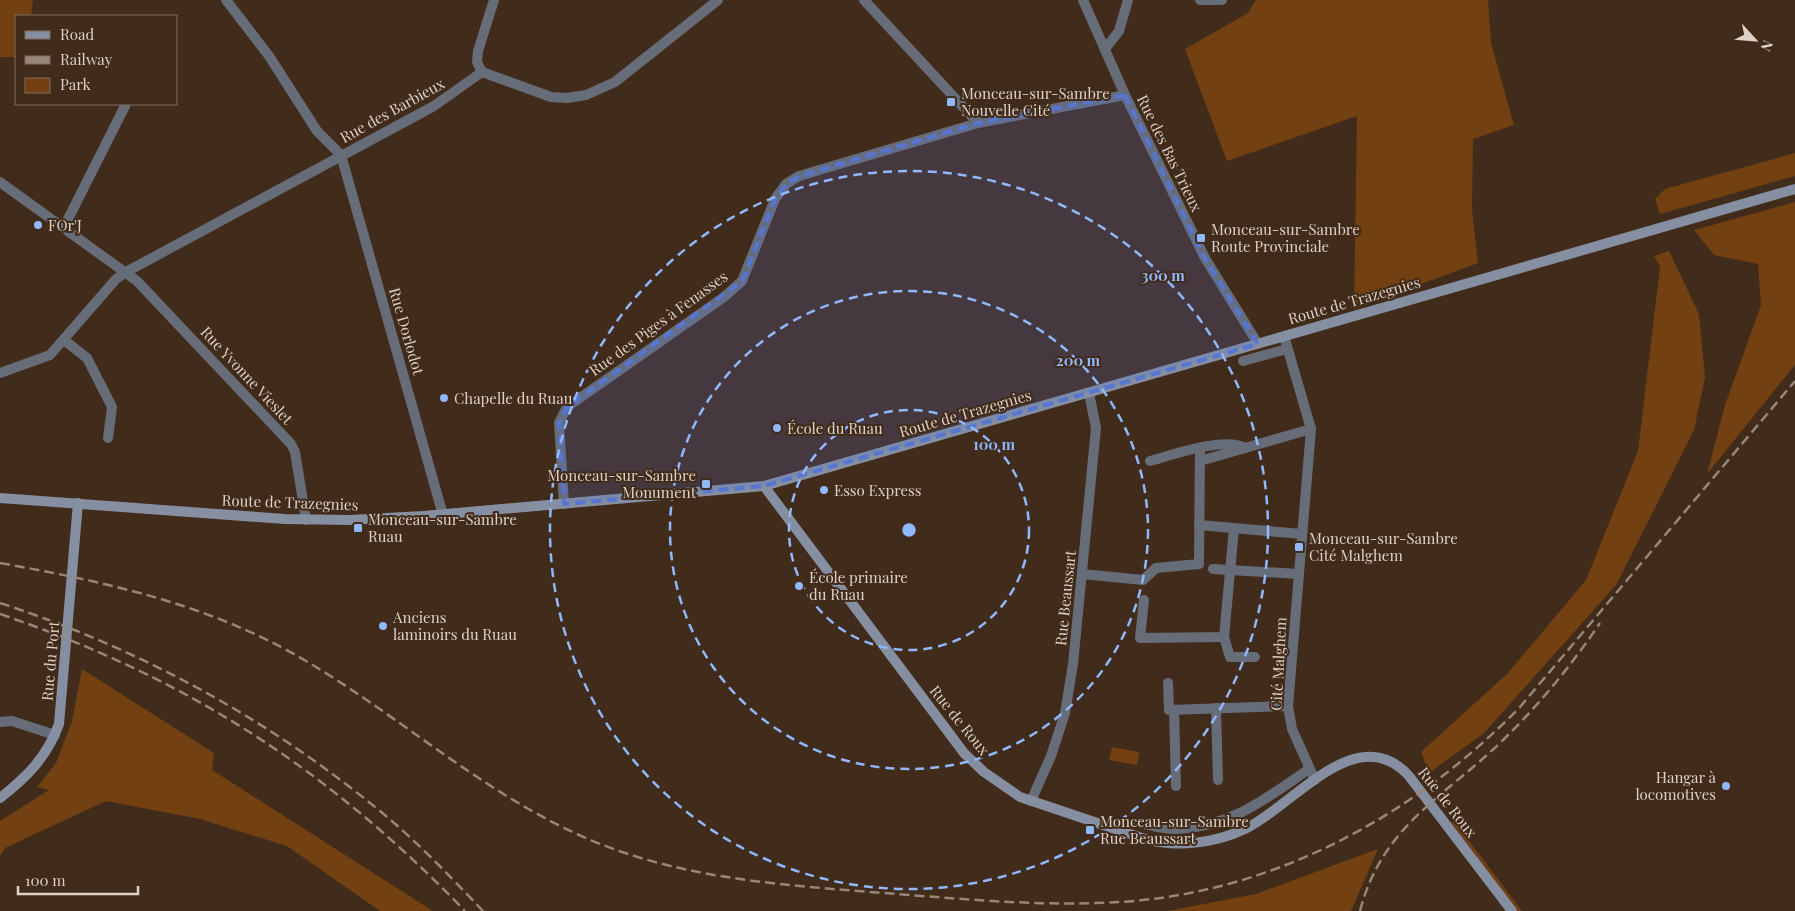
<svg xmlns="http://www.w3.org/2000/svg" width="1795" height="911" font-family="'Playfair Display',serif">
	<rect width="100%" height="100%" fill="#412b1b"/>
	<g fill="#724011">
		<polygon points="0,0 33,0 31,16 16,16 16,57 0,57"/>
		<polygon points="1256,0 1488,0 1491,43 1514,125 1473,139 1472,210 1478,263 1354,309 1357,116 1227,161 1185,49 1248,13"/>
		<polygon points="1795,153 1795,176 1660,214 1655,199 1665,189"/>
		<polygon points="1795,202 1795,365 1707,474 1725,405 1761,305 1758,264 1714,255 1694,230"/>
		<polygon points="1669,251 1699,314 1705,377 1694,430 1616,585 1484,733 1429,773 1421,752 1508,673 1586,580 1638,451 1660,267 1654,256"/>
		<polygon points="82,669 214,753 212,770 433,911 380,911 287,846 200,819 106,801 5,848 0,856 0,821 49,790 37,787 56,763 72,721"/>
		<polygon points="1112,747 1139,752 1137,765 1109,760"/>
		<polygon points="1454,821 1522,911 1518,911 1451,822"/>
		<polygon points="1378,849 1351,911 1167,911 1256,894"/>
	</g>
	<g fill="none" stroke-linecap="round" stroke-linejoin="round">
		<g stroke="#676d78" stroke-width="10">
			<polyline points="226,0 269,56 317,131 341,155 443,515"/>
			<polyline points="864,0 978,123"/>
			<polyline points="1083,0 1125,95 1205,258 1258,344"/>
			<polyline points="1200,0 1222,0"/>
			<polyline points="1105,49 1119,31 1128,0"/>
			<polyline points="482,72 477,62 478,51 494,0"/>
			<polyline points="0,182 137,281 291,444 295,452 306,520"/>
			<polyline points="64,227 126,104"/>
			<polyline points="1284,336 1311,429 1288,706 1292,729 1315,780"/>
			<polyline points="64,340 87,358 112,407 108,438"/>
			<polyline points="1243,361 1287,349"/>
			<polyline points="0,373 50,355 116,279 126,272 434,106 482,72 551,97 567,98 586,95 615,82 718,0"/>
			<path d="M 1150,461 C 1172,455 1226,436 1245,448"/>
			<polyline points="1200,461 1311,429"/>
			<polyline points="564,504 559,423 567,407 724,297 742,281 775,199 786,184 799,176 978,123 1125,95"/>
			<polyline points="1199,525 1302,534"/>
			<polyline points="1213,569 1299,574"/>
			<polyline points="1082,574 1143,580 1156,568 1199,564 1200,448"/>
			<polyline points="1144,600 1140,638 1224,637 1234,528"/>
			<polyline points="1224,637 1230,657 1255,657"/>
			<polyline points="1168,683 1169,710 1288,706"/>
			<polyline points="1216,708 1218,780"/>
			<polyline points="1174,710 1176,786"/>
			<polyline points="0,722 12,721 55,735"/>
			<polyline points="1031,801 1051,756 1065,713 1073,664 1096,428 1089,393"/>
			<path d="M 1139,823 C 1151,825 1165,830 1177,829 C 1231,827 1267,798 1309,769"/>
		</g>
		<g stroke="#858fa1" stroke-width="10">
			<path d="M 764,486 L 964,753 L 984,772 L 1020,797 L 1145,839 C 1177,848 1215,843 1245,829 C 1292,807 1357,718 1409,776 L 1512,911"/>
			<polyline points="0,498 285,519 350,520 423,516 764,486 1795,189"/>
			<path d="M 0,798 C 27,777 47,757 59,724 L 78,503"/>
		</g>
		<g stroke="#988679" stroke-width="2.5" stroke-dasharray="10 5" stroke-linecap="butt">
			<path d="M 0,563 C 107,582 212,605 306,661 C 399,716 480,790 579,835 C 672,877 770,884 870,892 C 953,898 1036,907 1119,902 C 1273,893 1414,816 1520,707 L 1795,381"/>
			<path d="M 0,603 C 132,646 256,712 365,799 C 408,832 446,872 483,911"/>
			<path d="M 0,614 C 187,678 328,769 465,911"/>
			<path d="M 1360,911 C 1382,826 1443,798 1501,742 C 1538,706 1571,666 1600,623"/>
		</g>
	</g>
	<path fill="#5775d3" fill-opacity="0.2" stroke="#5775d3" stroke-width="4" stroke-dasharray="10 6" stroke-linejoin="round" d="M 1125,95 L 1205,258 L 1258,344 L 764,486 L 564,504 L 559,423 L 567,407 L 742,281 L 775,199 L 786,184 L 799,176 L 978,123 Z"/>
	<g fill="none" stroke="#8fb8fd" stroke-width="2.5" stroke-dasharray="9 6">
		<circle cx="909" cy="530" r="120"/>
		<circle cx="909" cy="530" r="239"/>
		<circle cx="909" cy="530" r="359"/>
	</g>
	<g fill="#8fb8fd" stroke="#412b1b" stroke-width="2">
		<rect x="946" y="97" width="10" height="10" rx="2.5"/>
		<circle cx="38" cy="225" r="5"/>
		<rect x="1196" y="233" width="10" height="10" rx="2.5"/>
		<circle cx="444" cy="398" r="5"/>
		<circle cx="777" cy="428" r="5"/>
		<rect x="701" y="479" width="10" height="10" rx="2.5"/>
		<circle cx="824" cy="490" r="5"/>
		<rect x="353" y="523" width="10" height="10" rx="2.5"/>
		<rect x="1294" y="542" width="10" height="10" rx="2.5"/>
		<circle cx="799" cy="586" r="5"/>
		<circle cx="383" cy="626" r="5"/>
		<circle cx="1726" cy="786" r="5"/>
		<rect x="1085" y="825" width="10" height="10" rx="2.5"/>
	</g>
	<g text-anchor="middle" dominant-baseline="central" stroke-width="4" stroke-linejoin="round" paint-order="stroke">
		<g font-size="15" fill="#dfd1c7" stroke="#412b1b" text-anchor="start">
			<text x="961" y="93">Monceau-sur-Sambre<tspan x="961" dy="17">Nouvelle Cité</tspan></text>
			<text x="48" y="225">FOr'J</text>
			<text x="1211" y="229">Monceau-sur-Sambre<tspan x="1211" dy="17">Route Provinciale</tspan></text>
			<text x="454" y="398">Chapelle du Ruau</text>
			<text x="787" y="428">École du Ruau</text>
			<text x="696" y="475" text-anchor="end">Monceau-sur-Sambre<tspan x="696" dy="17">Monument</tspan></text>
			<text x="834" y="490">Esso Express</text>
			<text x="368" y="519">Monceau-sur-Sambre<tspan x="368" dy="17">Ruau</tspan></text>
			<text x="1309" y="538">Monceau-sur-Sambre<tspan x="1309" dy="17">Cité Malghem</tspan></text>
			<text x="809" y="577">École primaire<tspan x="809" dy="17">du Ruau</tspan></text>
			<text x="393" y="617">Anciens<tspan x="393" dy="17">laminoirs du Ruau</tspan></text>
			<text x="1716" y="777" text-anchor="end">Hangar à<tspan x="1716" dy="17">locomotives</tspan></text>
			<text x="1100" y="821">Monceau-sur-Sambre<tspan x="1100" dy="17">Rue Beaussart</tspan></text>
		</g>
		<g font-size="15" fill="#dfd1c7" stroke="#412b1b">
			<text transform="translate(392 110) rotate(-29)">Rue des Barbieux</text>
			<text transform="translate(1170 153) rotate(64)">Rue des Bas Trieux</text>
			<text transform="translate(1354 300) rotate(-16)">Route de Trazegnies</text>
			<text transform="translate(658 323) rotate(-36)">Rue des Piges à Fenasses</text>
			<text transform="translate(407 331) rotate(74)">Rue Dorlodot</text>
			<text transform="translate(247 375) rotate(47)">Rue Yvonne Vieslet</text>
			<text transform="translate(965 413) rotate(-16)">Route de Trazegnies</text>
			<text transform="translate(290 502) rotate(2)">Route de Trazegnies</text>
			<text transform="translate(1065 598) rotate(-84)">Rue Beaussart</text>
			<text transform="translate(50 661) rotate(-85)">Rue du Port</text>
			<text transform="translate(1278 664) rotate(-87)">Cité Malghem</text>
			<text transform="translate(960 720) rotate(51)">Rue de Roux</text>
			<text transform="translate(1448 802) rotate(52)">Rue de Roux</text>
		</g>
	</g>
	<circle cx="909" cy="530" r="8" fill="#8fb8fd" stroke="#412b1b" stroke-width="2.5"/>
	<g font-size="15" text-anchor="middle" font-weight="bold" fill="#8fb8fd" stroke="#412b1b" stroke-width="4" stroke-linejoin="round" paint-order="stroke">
		<text x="1163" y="281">300 m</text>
		<text x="1078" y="366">200 m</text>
		<text x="994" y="450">100 m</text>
	</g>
	<rect x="15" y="15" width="162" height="90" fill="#412b1b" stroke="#806d60"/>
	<rect x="25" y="31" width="25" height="8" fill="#858fa1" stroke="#806d60"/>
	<text x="60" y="40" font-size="15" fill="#dfd1c7">Road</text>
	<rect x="25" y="56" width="25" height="8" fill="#988679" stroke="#806d60"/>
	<text x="60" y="65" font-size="15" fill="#dfd1c7">Railway</text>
	<rect x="25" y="78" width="25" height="15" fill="#724011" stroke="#806d60"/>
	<text x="60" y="90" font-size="15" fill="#dfd1c7">Park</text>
	<g transform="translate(1755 40) rotate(116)" stroke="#412b1b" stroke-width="4" paint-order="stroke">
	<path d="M0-4L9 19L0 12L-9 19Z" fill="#dfd1c7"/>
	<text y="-8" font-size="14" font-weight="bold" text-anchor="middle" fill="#dfd1c7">N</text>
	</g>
	<path d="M18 886v8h120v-8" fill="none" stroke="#dfd1c7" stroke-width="2.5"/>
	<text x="25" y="886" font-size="15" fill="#dfd1c7" stroke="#412b1b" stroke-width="4" paint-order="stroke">100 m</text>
</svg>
